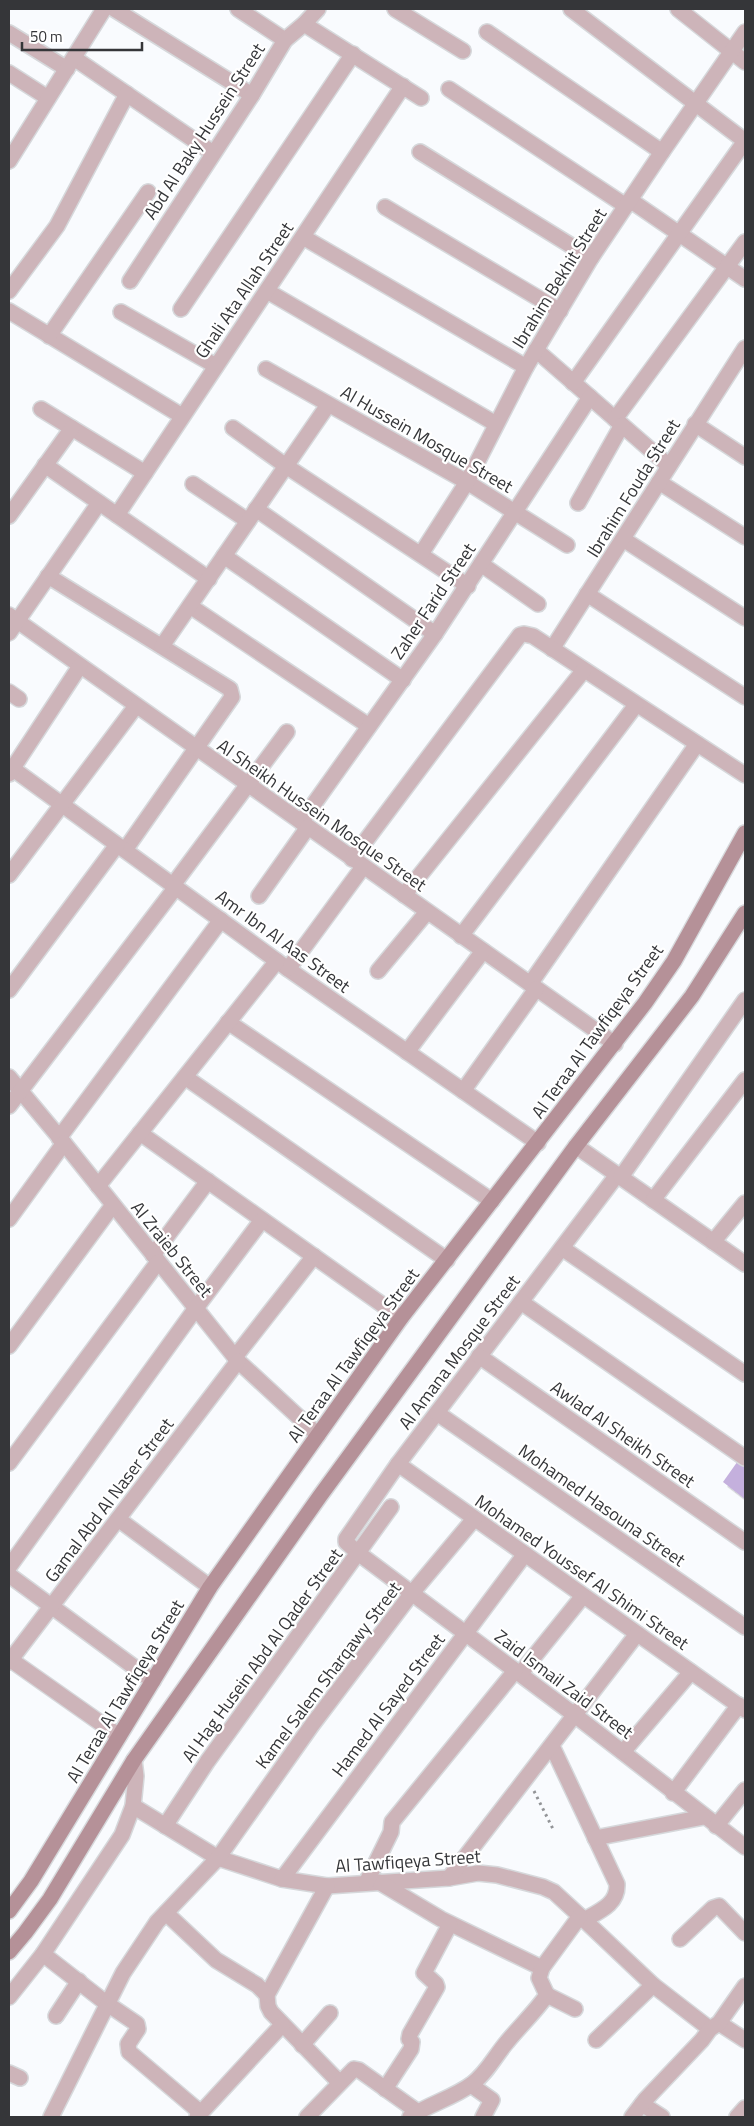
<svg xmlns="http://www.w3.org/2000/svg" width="754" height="2126" font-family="'Titillium Web',sans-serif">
	<defs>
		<filter id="shadow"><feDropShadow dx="4.5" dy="4.5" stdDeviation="0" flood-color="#0004"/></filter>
	</defs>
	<rect width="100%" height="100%" fill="#f9fbfe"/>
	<polygon fill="#c4b0dd" filter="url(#shadow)" points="740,1458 745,1462 745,1499 723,1482"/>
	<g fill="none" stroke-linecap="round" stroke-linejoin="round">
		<defs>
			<g id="minor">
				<polyline points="114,9 252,95"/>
				<polyline points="238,9 285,40"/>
				<polyline points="395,9 463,51"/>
				<polyline points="571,9 745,141"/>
				<polyline points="678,9 745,62"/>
				<polyline points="304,24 421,98"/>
				<polyline points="487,32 662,152"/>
				<polyline points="9,33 67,69"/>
				<polyline points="74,58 213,153"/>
				<polyline points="9,73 48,98"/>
				<polyline points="449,89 626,206"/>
				<polyline points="420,152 591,258"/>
				<polyline points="9,161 104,9"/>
				<polyline points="630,200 745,279"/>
				<polyline points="385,207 560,311"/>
				<polyline points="303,237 526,367"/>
				<polyline points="130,281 252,95 285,40 304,24 318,9"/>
				<polyline points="9,291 57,226 127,94"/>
				<polyline points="267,291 496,424"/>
				<polyline points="181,309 353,54"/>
				<polyline points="9,311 182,416"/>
				<polyline points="121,312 216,366"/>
				<polyline points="49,336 148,192"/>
				<polyline points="536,350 669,466"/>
				<polyline points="266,369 467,482 567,545"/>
				<polyline points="573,383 745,141"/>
				<polyline points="41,409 145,473"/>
				<polyline points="615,419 745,242"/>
				<polyline points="695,424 745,457"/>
				<polyline points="233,428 286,466 468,586"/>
				<polyline points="45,465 209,579"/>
				<polyline points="659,482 745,537"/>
				<polyline points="193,484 248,521"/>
				<polyline points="578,503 622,425"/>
				<polyline points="256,509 435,634"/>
				<polyline points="117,515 403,86"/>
				<polyline points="9,516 72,428"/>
				<polyline points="623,539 745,618"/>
				<polyline points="421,554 467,482 526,367 591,258 662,152 745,32"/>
				<polyline points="224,556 403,680"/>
				<polyline points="481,564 538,604"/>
				<polyline points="48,576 230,689 232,697 125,850"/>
				<polyline points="587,594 745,697"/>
				<polyline points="190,606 369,726"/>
				<polyline points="9,615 615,1044"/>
				<polyline points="9,633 99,503"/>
				<polyline points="162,646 328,405"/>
				<polyline points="552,649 745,348"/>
				<polyline points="9,692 19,699"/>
				<polyline points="9,766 288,969 538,1143"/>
				<polyline points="9,774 80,666"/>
				<polyline points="301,822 435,634 590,397"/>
				<polyline points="352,859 520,635 524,634 533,636 745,775"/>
				<polyline points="9,875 136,706"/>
				<polyline points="173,885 287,732"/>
				<polyline points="404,895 584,670"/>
				<polyline points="259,896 308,827"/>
				<polyline points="461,936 636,705"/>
				<polyline points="288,969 363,867"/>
				<polyline points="378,971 427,912"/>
				<polyline points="530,984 697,744"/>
				<polyline points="9,990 117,845"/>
				<polyline points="228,1022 492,1201"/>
				<polyline points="407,1052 483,951"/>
				<polyline points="9,1077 64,1143 238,1361 318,1435"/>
				<polyline points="185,1077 447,1260"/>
				<polyline points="463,1091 536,989"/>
				<polyline points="9,1106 176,887"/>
				<polyline points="140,1133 401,1318"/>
				<polyline points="59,1138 221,920"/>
				<polyline points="576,1146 745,1264"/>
				<polyline points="617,1175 398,1464 346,1539 346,1542 358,1553 576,1716 745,1847"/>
				<polyline points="621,1177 745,1000"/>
				<polyline points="98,1186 277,961"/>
				<polyline points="653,1200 745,1080"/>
				<polyline points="9,1219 64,1143"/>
				<polyline points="713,1242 745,1203"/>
				<polyline points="562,1248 745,1374"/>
				<polyline points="153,1255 208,1181"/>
				<polyline points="521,1302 745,1458"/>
				<polyline points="9,1346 113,1205"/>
				<polyline points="479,1356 745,1542"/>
				<polyline points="235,1357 314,1256"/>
				<polyline points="437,1413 745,1627"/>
				<polyline points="9,1463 158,1262"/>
				<polyline points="398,1464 745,1710"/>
				<polyline points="118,1519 210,1587"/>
				<polyline points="9,1567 196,1308 262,1220"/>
				<polyline points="9,1575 153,1681"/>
				<polyline points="11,1660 119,1736"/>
				<polyline points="9,1662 238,1361"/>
				<polyline points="520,1674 583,1596"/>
				<path d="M 552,1746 L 617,1884 C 618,1904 600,1911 584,1920"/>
				<polyline points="623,1752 691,1672"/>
				<polyline points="673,1793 739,1705"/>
				<polyline points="133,1806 218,1858 282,1879 327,1886 449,1878 478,1873 497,1875 543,1887 554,1892 580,1916 653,1985 710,2029"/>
				<polyline points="165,1826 207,1762 391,1507"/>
				<polyline points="716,1826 745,1790"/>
				<polyline points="595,1838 704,1817"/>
				<polyline points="449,1878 637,1634"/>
				<polyline points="282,1879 525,1554"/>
				<polyline points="379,1882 441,1919 542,1968"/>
				<polyline points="366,1883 391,1832 392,1822 515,1671"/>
				<polyline points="327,1886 267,1995 268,2006 271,2012 339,2082"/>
				<polyline points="166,1913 216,1960 257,1985 267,1995"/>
				<polyline points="680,1939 713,1908 719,1906 745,1933"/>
				<polyline points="43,1954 106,2003 137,2024 138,2029 128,2044 129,2052 201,2113"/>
				<polyline points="547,1995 575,2009"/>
				<polyline points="9,1997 43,1954 122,1835 133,1806 136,1776 134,1760"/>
				<polyline points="56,2016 79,1981"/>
				<polyline points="719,2023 745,2040"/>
				<polyline points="596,2040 653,1985"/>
				<polyline points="302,2045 330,2013"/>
				<polyline points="9,2073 20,2078"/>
				<polyline points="471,2085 492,2100 483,2117"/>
				<polyline points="385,2089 411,2049 412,2042 409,2039 410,2034 437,1987 436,1984 424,1973 450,1924"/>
				<polyline points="642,2104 662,2117"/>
				<polyline points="51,2117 123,1973 157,1922 218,1858 312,1725 412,1593 474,1519"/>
				<polyline points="197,2117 282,2025"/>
				<polyline points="307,2117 354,2069 359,2070 418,2112"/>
				<path d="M 410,2117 C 429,2104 453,2098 472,2084 C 487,2073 495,2056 507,2042 C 520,2026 535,2012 547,1995 L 539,1978 L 542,1968 L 580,1916"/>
				<polyline points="632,2117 645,2100 702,2040 710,2029 719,2023 745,1986"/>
				<polyline points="737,2117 745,2108"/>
			</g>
			<g id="secondary">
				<polyline points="9,1911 31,1881 210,1587 401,1318 645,1003 674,961 745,833"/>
				<polyline points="9,1952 25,1933 50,1899 134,1760 320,1496 576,1146 692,996 745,913"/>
			</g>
		</defs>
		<use href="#minor" stroke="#d6d8db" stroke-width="18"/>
		<use href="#secondary" stroke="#d6d8db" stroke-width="18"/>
		<polyline stroke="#929497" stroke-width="3" stroke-dasharray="2.5 4" stroke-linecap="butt" points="534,1791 553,1829"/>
		<use href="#minor" stroke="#cdb4b9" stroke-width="15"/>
		<use href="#secondary" stroke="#b59198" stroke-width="15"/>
	</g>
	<g text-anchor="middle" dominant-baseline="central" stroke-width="4.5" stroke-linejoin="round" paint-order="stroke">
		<g font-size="18" fill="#353639" stroke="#fff">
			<text transform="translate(204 131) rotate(-57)">Abd Al Baky Hussein Street</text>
			<text transform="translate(559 278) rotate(-58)">Ibrahim Bekhit Street</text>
			<text transform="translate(244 290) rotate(-56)">Ghali Ata Allah Street</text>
			<text transform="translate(427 439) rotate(30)">Al Hussein Mosque Street</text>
			<text transform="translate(633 488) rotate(-58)">Ibrahim Fouda Street</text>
			<text transform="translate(433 601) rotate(-56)">Zaher Farid Street</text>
			<text transform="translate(322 815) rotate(35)">Al Sheikh Hussein Mosque Street</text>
			<text transform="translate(283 941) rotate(36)">Amr Ibn Al Aas Street</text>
			<text transform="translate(597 1031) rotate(-54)">Al Teraa Al Tawfiqeya Street</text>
			<text transform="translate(172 1249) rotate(51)">Al Zraieb Street</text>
			<text transform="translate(459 1352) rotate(-53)">Al Amana Mosque Street</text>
			<text transform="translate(353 1355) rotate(-54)">Al Teraa Al Tawfiqeya Street</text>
			<text transform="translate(623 1434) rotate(35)">Awlad Al Sheikh Street</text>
			<text transform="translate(109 1500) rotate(-53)">Gamal Abd Al Naser Street</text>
			<text transform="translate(602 1505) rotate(35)">Mohamed Hasouna Street</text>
			<text transform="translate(582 1572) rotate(35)">Mohamed Youssef Al Shimi Street</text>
			<text transform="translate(262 1655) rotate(-54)">Al Hag Husein Abd Al Qader Street</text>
			<text transform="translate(328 1675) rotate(-53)">Kamel Salem Sharqawy Street</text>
			<text transform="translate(564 1684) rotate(37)">Zaid Ismail Zaid Street</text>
			<text transform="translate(125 1691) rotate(-59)">Al Teraa Al Tawfiqeya Street</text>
			<text transform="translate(388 1705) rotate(-53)">Hamed Al Sayed Street</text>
			<text transform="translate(408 1861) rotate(-4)">Al Tawfiqeya Street</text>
		</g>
	</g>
	<rect width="754" height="2126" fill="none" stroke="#353639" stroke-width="20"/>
	<path d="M22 42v8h120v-8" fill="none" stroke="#353639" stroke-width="2.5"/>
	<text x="30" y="42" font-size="15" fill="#353639" stroke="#ffffff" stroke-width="4" paint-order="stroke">50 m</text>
</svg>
